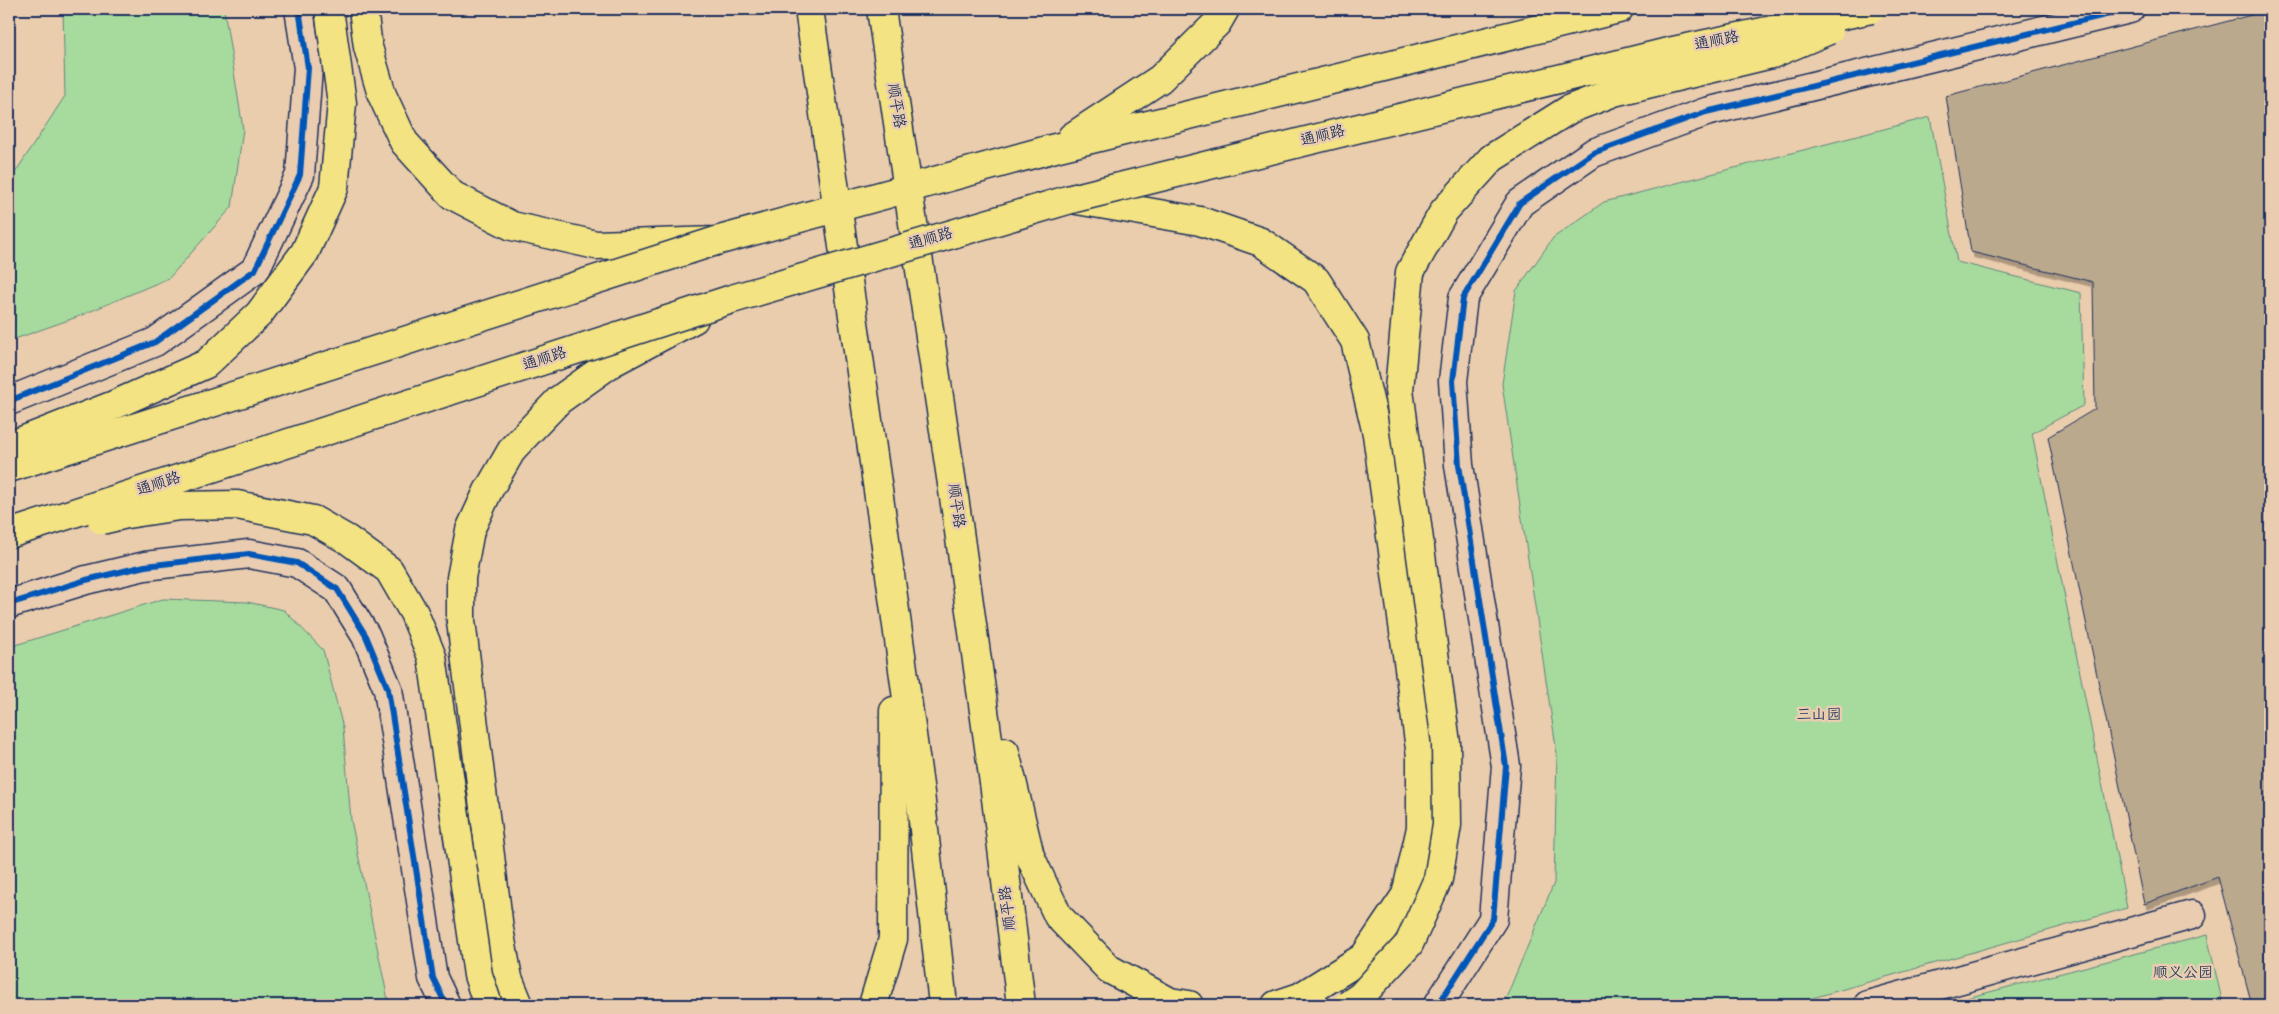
<svg xmlns="http://www.w3.org/2000/svg" width="2279" height="1014" font-family="'Gochi Hand','LXGW WenKai TC',sans-serif">
	<defs>
		<filter id="shadow"><feDropShadow dx="3" dy="5.5" stdDeviation="0" flood-color="#0004"/></filter>
	</defs>
	<rect width="100%" height="100%" fill="#eacdac"/>
	<filter id="ink" filterUnits="userSpaceOnUse"><feTurbulence type="fractalNoise" baseFrequency=".02" numOctaves="2"/><feDisplacementMap in="SourceGraphic" scale="10" xChannelSelector="R" yChannelSelector="G"/><feConvolveMatrix kernelMatrix="1 2 1 2 8 2 1 2 1" color-interpolation-filters="sRGB"/></filter>
	<g filter="url(#ink)">
		<g fill="#a6db9d" stroke="#60857e">
			<polygon points="63,9 224,9 243,129 232,207 169,278 77,317 9,341 9,182 65,96"/>
			<polygon points="1930,117 1957,262 2081,293 2084,405 2032,433 2127,908 1788,1005 1503,1005 1554,883 1557,754 1502,384 1516,291 1553,238 1604,202"/>
			<polygon points="163,599 247,602 284,610 323,650 343,728 351,820 389,1005 9,1005 9,647"/>
			<polygon points="2207,935 2223,1005 1940,1005"/>
		</g>
		<polygon fill="#bba98e" stroke="#1b2f5e" filter="url(#shadow)" points="2270,10 2270,1005 2252,1005 2218,877 2144,904 2048,437 2095,409 2093,282 1971,252 1946,96"/>
		<g fill="none" stroke-linecap="round" stroke-linejoin="round">
			<defs>
				<polyline id="street" points="1868,1005 2192,915"/>
				<g id="secondary">
					<polyline points="9,401 155,342 255,270 300,175 308,68 299,9"/>
					<polyline points="9,604 86,580 145,566 249,554 297,563 337,589 366,636 388,689 433,978 446,1005"/>
					<polyline points="1438,1005 1493,919 1506,766 1459,465 1453,381 1463,298 1520,203 1593,153 1706,112 2130,9"/>
				</g>
				<g id="primary">
					<polyline points="363,9 368,47 382,95 404,142 452,195 512,226 596,245 716,241 1055,148 1619,9"/>
					<polyline points="809,9 888,560 920,793 943,1005"/>
					<polyline points="881,9 958,524 995,790 1021,1005"/>
					<polyline points="1072,137 1160,79 1217,23 1225,9"/>
					<polyline points="1071,199 1200,221 1261,242 1316,280 1355,341 1377,434 1421,756 1421,828 1406,895 1364,957 1300,997 1276,1005"/>
					<polyline points="1005,752 1030,856 1058,916 1109,969 1170,1002 1189,1005"/>
					<polyline points="519,1005 508,978 499,929 461,621 461,578 470,530 488,491 513,448 559,400 611,363 694,319"/>
					<polyline points="873,1005 893,939 894,711"/>
				</g>
			</defs>
			<use href="#street" stroke="#1b2f5e" stroke-width="31"/>
			<use href="#secondary" stroke="#1b2f5e" stroke-width="31"/>
			<use href="#primary" stroke="#1b2f5e" stroke-width="31"/>
			<use href="#street" stroke="#eacdb0" stroke-width="28"/>
			<use href="#secondary" stroke="#eacdb0" stroke-width="28"/>
			<use href="#primary" stroke="#f4e382" stroke-width="28"/>
			<defs>
				<g id="primary-bridge">
					<polyline points="9,446 114,405 206,364 259,314 305,252 334,188 342,103 329,9"/>
					<polyline points="9,468 716,241"/>
					<polyline points="102,520 127,514 179,506 237,505 313,520 348,540 389,570 414,613 432,657 478,975 488,1005"/>
					<polyline points="9,534 732,299 1071,199 1664,53 1871,9"/>
					<polyline points="1348,1005 1361,996 1409,944 1438,879 1447,825 1446,743 1399,390 1410,272 1444,211 1492,158 1570,109 1614,92 1772,54 1829,30"/>
				</g>
			</defs>
			<use href="#primary-bridge" stroke="#1b2f5e" stroke-width="31" stroke-linecap="butt"/>
			<use href="#primary-bridge" stroke="#f4e382" stroke-width="28"/>
			<defs>
				<g id="cycleway">
					<polyline points="9,401 155,342 255,270 300,175 308,68 299,9"/>
					<polyline points="9,604 86,580 145,566 249,554 297,563 337,589 366,636 388,689 433,978 446,1005"/>
					<polyline points="1438,1005 1493,919 1506,766 1459,465 1453,381 1463,298 1520,203 1593,153 1706,112 2130,9"/>
				</g>
			</defs>
			<use href="#cycleway" stroke="#eacdb0" stroke-width="9"/>
			<use href="#cycleway" stroke="#0057b8" stroke-width="6"/>
		</g>
	</g>
	<g text-anchor="middle" dominant-baseline="central" stroke-width="5" stroke-linejoin="round" paint-order="stroke">
		<g font-size="15" fill="#1b2f5e" stroke="#eacdb0">
			<text transform="translate(1717 42) rotate(-12)">通顺路</text>
			<text transform="translate(895 106) rotate(81)">顺平路</text>
			<text transform="translate(1323 137) rotate(-14)">通顺路</text>
			<text transform="translate(931 240) rotate(-16)">通顺路</text>
			<text transform="translate(545 360) rotate(-18)">通顺路</text>
			<text transform="translate(159 485) rotate(-18)">通顺路</text>
			<text transform="translate(955 506) rotate(82)">顺平路</text>
			<text transform="translate(1009 908) rotate(-97)">顺平路</text>
		</g>
		<g font-size="15" fill="#294064" stroke="#eacdb0">
			<text x="1819" y="716">三山园</text>
			<text x="2183" y="974">顺义公园</text>
		</g>
	</g>
	<rect width="2279" height="1014" fill="none" stroke="#eacdb0" stroke-width="30"/>
	<rect x="15" y="15" width="2249" height="984" fill="none" stroke="#1b2f5e" stroke-width="2" filter="url(#ink)"/>
</svg>
